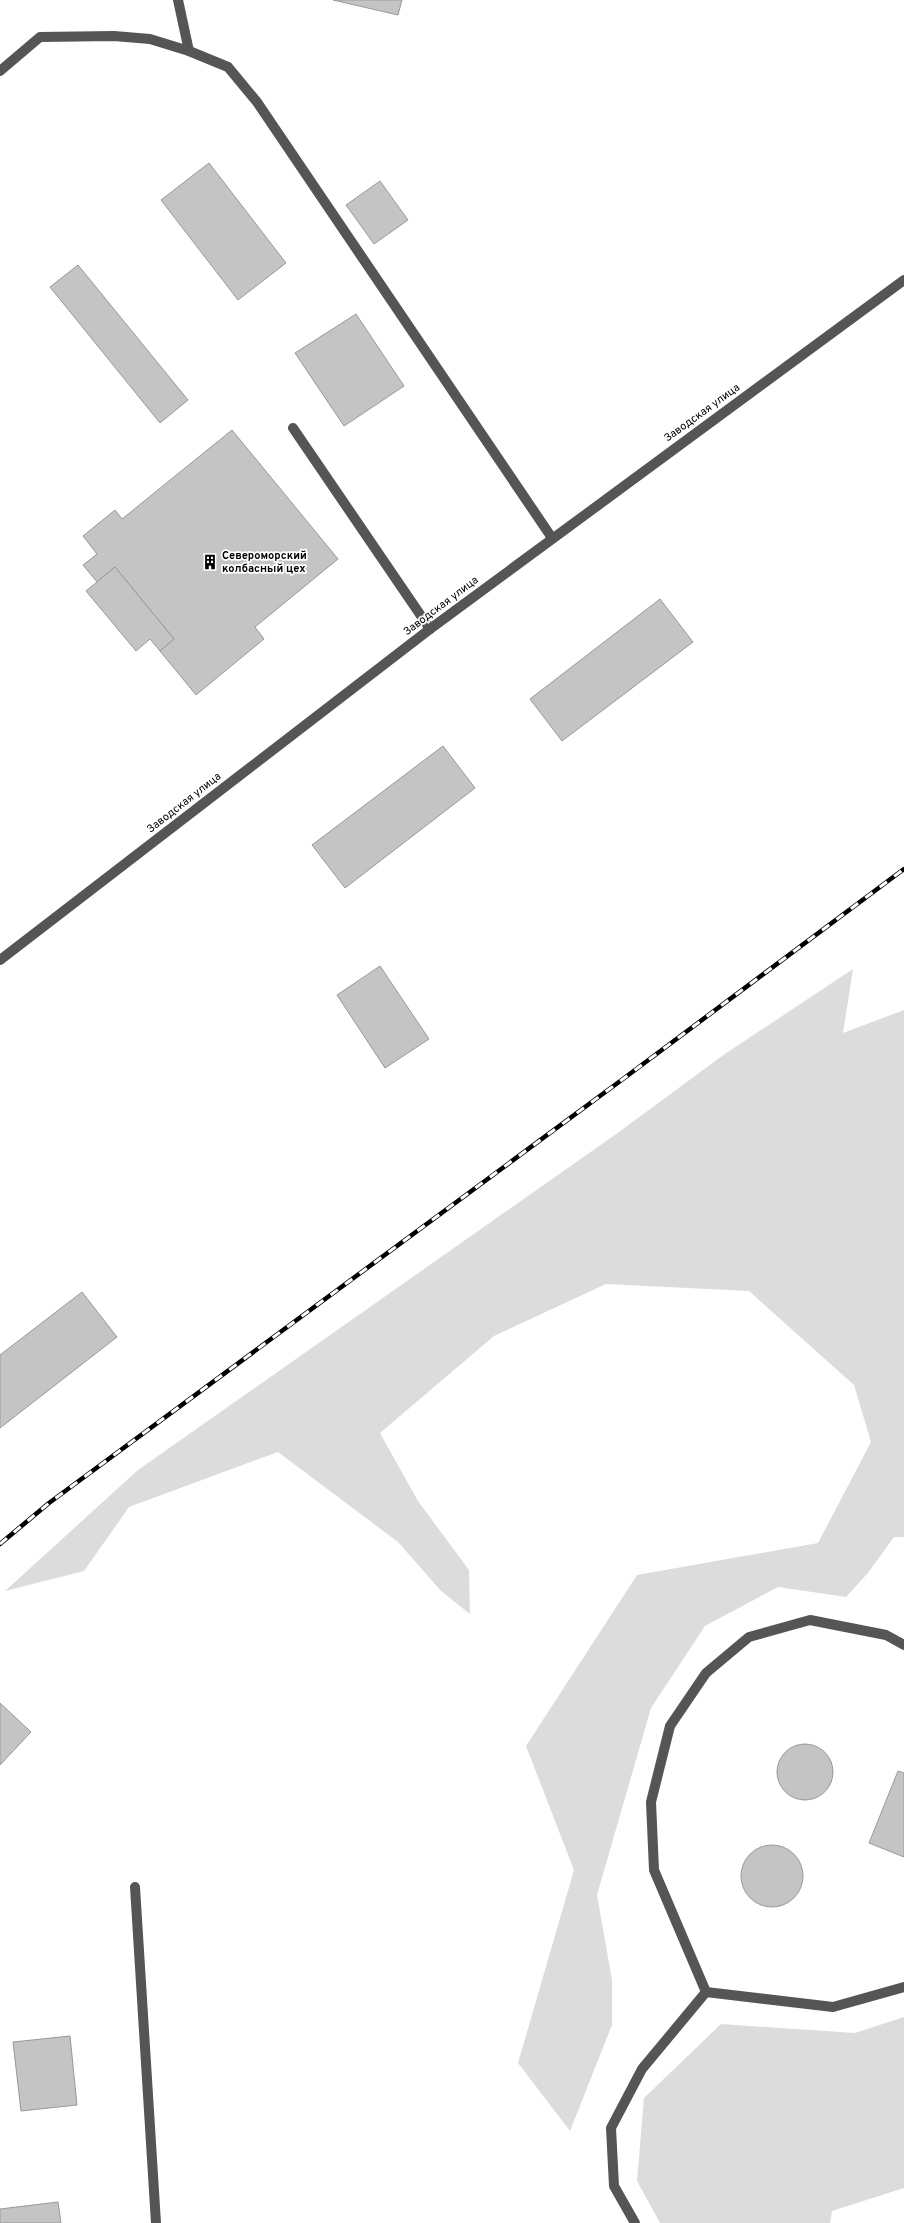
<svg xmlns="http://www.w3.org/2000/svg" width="904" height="2223" font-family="Overpass,sans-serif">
	<rect width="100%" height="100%" fill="#fff"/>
	<g fill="#dcdcdc">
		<polygon points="853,969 843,1033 904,1010 904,1537 894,1537 868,1573 846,1597 778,1587 705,1626 651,1708 597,1895 612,1980 612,2025 570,2131 518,2063 574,1870 526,1746 637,1575 818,1543 871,1442 854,1385 749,1291 606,1284 494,1336 380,1433 418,1501 469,1570 470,1614 441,1591 398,1542 278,1452 129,1507 84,1571 5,1591 138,1470 619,1132 722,1056"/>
		<polygon points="904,2017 904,2188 832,2211 830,2223 660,2223 637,2181 644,2098 721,2024 855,2033"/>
	</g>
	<g fill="#c4c4c4" stroke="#999">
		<polygon points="333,0 402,0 398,15"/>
		<polygon points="209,163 286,263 238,300 161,200"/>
		<polygon points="380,181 408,220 374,244 346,205"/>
		<polygon points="78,265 188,400 160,423 50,287"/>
		<polygon points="356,314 404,386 344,426 295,353"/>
		<polygon points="232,430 338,559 255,627 264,639 196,695 160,651 174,639 115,567 97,582 83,565 97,554 83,536 115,510 122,519"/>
		<polygon points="115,567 174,639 160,651 150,639 136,651 86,591"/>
		<polygon points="660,599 693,642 562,741 530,699"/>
		<polygon points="443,746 475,788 345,888 312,845"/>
		<polygon points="380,966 429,1039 385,1068 337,995"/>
		<polygon points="82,1292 117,1337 0,1428 0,1355"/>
		<polygon points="0,1703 31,1732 0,1765"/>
		<circle cx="805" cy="1772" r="28"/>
		<polygon points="898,1771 904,1773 904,1857 869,1843"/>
		<circle cx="772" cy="1876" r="31"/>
		<polygon points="70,2036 77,2105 21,2111 13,2042"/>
		<polygon points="58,2202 61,2223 0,2223 0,2209"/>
	</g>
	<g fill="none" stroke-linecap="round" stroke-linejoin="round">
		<g stroke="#555" stroke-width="10">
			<polyline points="178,0 189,51 228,67 257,102 552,538"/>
			<polyline points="0,71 40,37 114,36 150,39 189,51"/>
			<polyline points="293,428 430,629"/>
			<polyline points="0,960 430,629 904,280"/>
			<polyline points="135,1887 156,2223"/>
			<polyline points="706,1992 654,1870 651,1802 670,1726 706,1673 749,1637 810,1620 886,1635 904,1645"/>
			<polyline points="635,2223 614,2186 611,2128 642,2069 706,1992 833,2007 904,1987"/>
		</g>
		<defs>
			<polyline id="rail" points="0,1544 49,1503 627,1076 904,869"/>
		</defs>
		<use href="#rail" stroke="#000" stroke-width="4.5"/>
		<use href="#rail" stroke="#fff" stroke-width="3" stroke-dasharray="9" stroke-linecap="butt"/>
	</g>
	<defs>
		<symbol id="building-bare" viewBox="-9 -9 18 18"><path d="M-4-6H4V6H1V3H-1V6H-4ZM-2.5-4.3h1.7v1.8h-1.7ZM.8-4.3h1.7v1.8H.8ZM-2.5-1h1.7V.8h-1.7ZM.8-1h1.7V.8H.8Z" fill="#000" stroke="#fff" stroke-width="2.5" paint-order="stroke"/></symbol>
	</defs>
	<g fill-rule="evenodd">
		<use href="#building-bare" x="199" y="551" width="22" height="22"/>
	</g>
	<g text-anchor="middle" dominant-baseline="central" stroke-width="3.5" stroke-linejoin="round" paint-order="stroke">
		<g font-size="11" fill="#000" stroke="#fff">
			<text transform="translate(702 413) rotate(-36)">Заводская улица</text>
			<text transform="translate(441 606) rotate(-37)">Заводская улица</text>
			<text transform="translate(184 803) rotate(-38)">Заводская улица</text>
		</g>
		<g font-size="11" font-weight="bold" fill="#000" stroke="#fff" text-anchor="start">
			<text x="222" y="556">Североморский<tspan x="222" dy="13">колбасный цех</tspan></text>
		</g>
	</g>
</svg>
